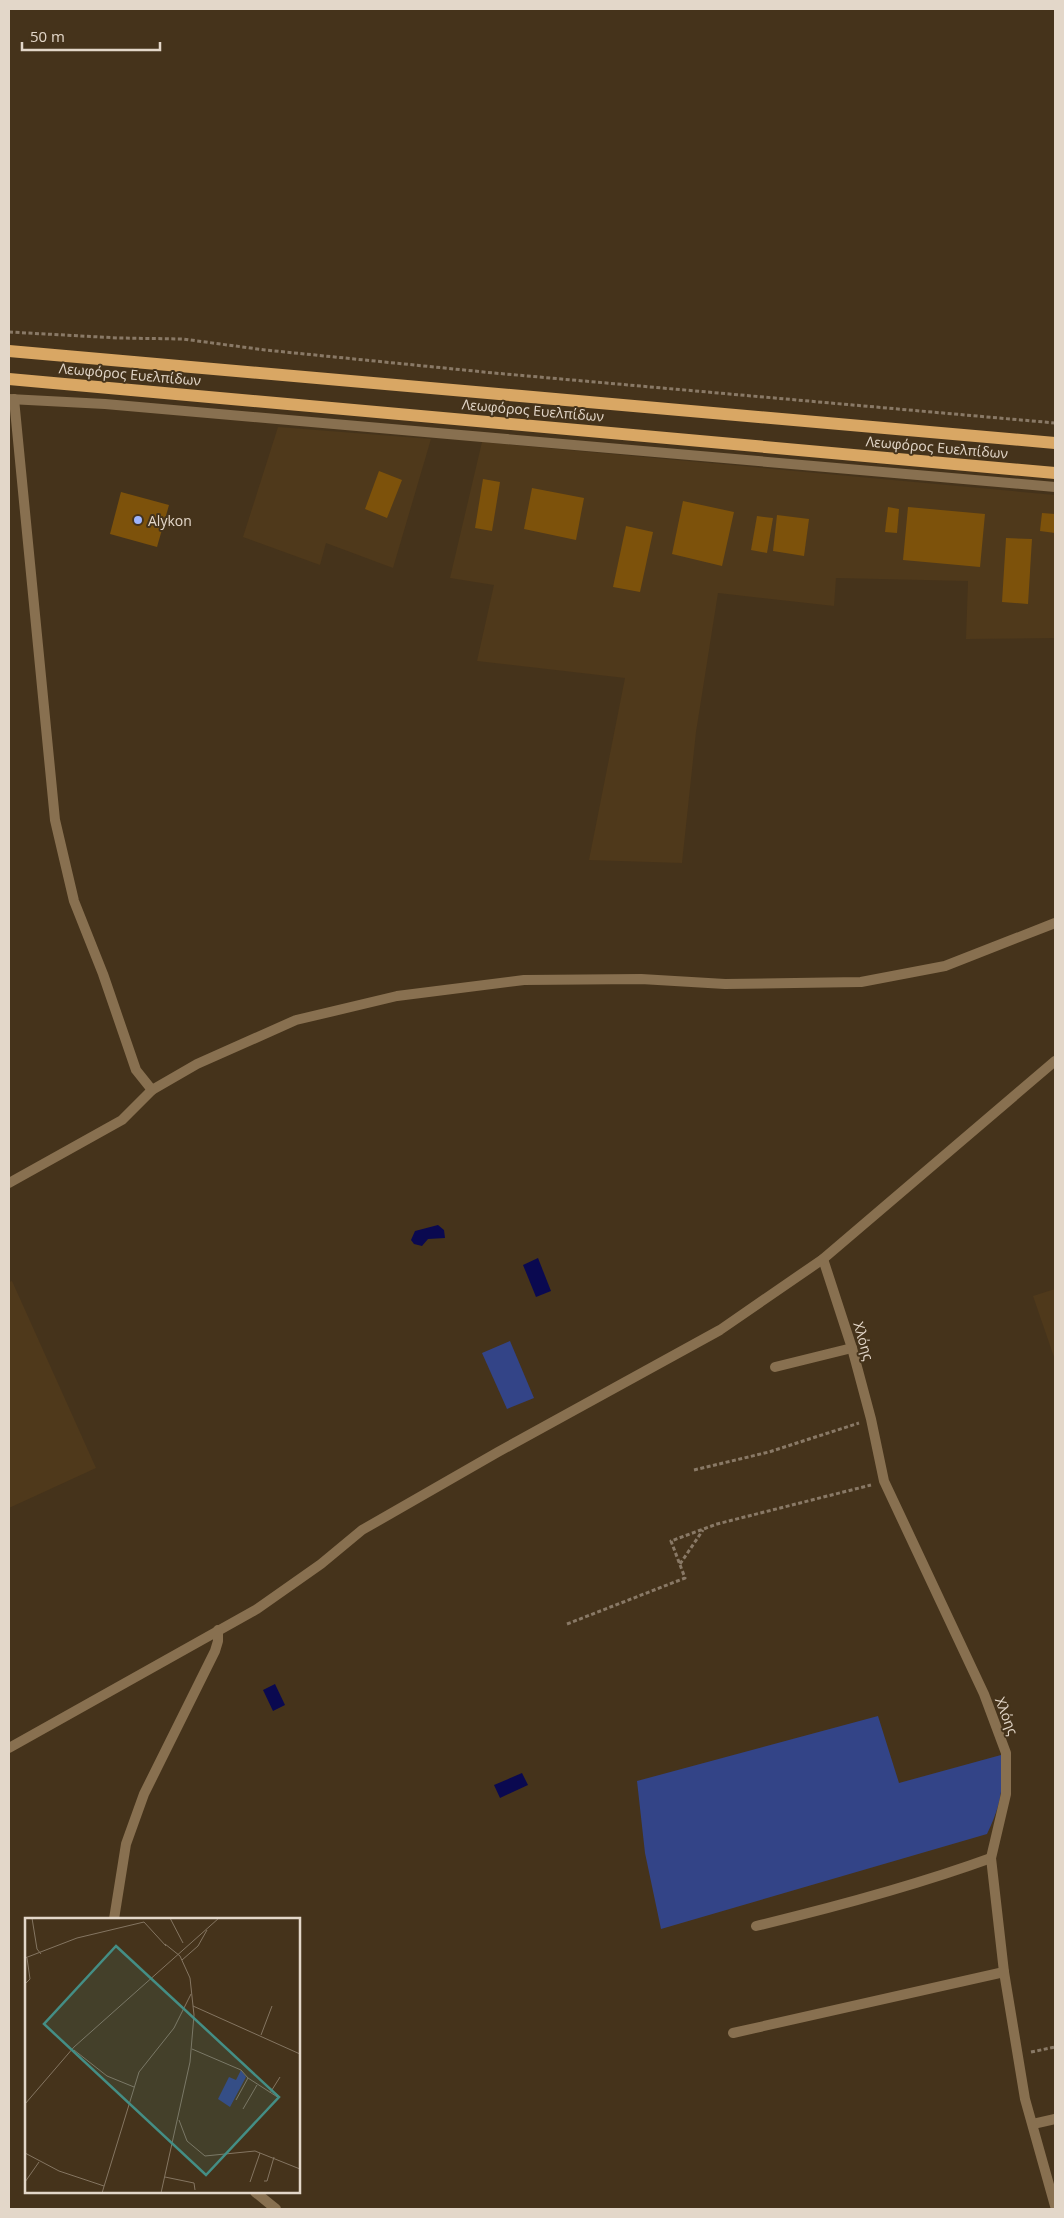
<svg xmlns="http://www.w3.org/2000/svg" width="1064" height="2218" font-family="'Open Sans',sans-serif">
	<rect width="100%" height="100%" fill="#45331b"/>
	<g fill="#4f391b">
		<polygon points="278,427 431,439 393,568 326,543 320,565 243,537"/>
		<polygon points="482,442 1055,495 1055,638 966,639 968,581 836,578 834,606 718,593 696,732 682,863 589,860 625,678 477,661 494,585 450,578"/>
		<polygon points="12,1281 96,1468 9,1508 9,1282"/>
		<polygon points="1055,1289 1055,1360 1033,1296"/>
	</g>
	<g fill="#334487">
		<polygon points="510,1341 534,1398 507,1409 482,1353"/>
		<path d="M 878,1716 L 899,1783 L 1001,1755 C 1004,1787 1001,1805 987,1834 L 661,1929 L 645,1853 L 637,1781 Z"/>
	</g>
	<g fill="#0a0950">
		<polygon points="438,1225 444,1230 445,1238 428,1239 422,1246 414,1244 411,1240 415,1231"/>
		<polygon points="538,1258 551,1291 536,1297 523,1265"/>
		<polygon points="275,1684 285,1705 273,1711 263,1690"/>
		<polygon points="522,1773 528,1785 500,1798 494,1785"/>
	</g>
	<g fill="#7d520b">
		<polygon points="379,471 402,480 387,518 365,509"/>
		<polygon points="483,479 500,482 492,531 475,528"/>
		<polygon points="532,488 584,498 576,540 524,529"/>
		<polygon points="121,492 169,505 157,547 110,534"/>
		<polygon points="683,501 734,512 722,566 672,554"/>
		<polygon points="888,507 899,509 897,533 885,532"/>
		<polygon points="908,507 985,514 980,567 903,560"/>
		<polygon points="1042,513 1055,514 1055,533 1040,531"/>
		<polygon points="777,515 809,519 804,556 773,551"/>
		<polygon points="757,516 773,518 767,553 751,550"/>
		<polygon points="626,526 653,532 640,592 613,587"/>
		<polygon points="1006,538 1032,539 1028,604 1002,602"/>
	</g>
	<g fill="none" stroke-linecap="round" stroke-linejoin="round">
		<g stroke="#897966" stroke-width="3" stroke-dasharray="4 2.5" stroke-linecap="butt">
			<polyline points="9,332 118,338 183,339 265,350 494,373 1055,423"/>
			<polyline points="694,1470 769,1452 859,1423"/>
			<polyline points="680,1564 703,1530"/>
			<polyline points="567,1624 685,1578 671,1541 717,1524 871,1485"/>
			<polyline points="1031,2052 1055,2047"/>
		</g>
		<g stroke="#887050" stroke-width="10">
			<polyline points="775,1367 852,1348"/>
			<path d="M 756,1926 C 835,1907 914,1886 991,1858"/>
			<polyline points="733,2033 1004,1972"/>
			<polyline points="1033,2124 1055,2119"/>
		</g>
		<g stroke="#887050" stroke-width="10">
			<polyline points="9,399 105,404 1055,487"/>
			<polyline points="14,399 55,820 74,901 103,974 136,1070 152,1090"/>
			<polyline points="9,1183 122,1120 152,1090 197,1064 296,1020 397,996 524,980 641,979 725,984 861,982 945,966 1055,923"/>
			<polyline points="823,1259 852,1348 871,1419 884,1481 984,1694 1006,1753 1006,1794 991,1858 1004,1972 1025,2099 1055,2206"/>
			<polyline points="9,1748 257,1609 321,1564 362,1530 498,1452 720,1330 823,1259 1055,1061"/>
			<polyline points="114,1919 126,1844 144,1794 215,1651 218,1641 218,1630"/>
			<polyline points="255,2192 276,2209"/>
		</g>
		<g stroke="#d9a764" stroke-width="12">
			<polyline points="9,351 1055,443"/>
			<polyline points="9,379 1055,473"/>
		</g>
	</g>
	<circle fill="#9db4fd" stroke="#45331b" stroke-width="2" cx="138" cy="520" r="5"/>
	<g text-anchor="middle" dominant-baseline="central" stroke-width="4" stroke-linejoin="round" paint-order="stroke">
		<g font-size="14" fill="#e3d7c9" stroke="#45331b">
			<text transform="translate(130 374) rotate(5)">Λεωφόρος Ευελπίδων</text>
			<text transform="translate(533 410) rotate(5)">Λεωφόρος Ευελπίδων</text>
			<text transform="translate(937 447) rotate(5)">Λεωφόρος Ευελπίδων</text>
			<text transform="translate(864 1341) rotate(74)">Χλόης</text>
			<text transform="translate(1007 1716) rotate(69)">Χλόης</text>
		</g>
		<g font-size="14" fill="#e3d7c9" stroke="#45331b" text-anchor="start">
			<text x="148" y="520">Alykon</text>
		</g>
	</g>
	<g transform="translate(25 1918)">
		<rect width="275" height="275" fill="#45331b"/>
		<path d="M 216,152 L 221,159 L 205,189 L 193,181 L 204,159 L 211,162 Z" fill="#334487"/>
		<path fill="none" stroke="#847561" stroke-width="1" d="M 7,0 L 12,31 L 16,36M 145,0 L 158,25M 0,40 L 52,20 L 119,4 L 141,28M 157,42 L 173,28 L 182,12M 0,66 L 5,61 L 2,40M 168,88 L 275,136M 236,117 L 247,88M 167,131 L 216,152 L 223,160 L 254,180M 49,132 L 82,158 L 109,169M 245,175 L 255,159M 211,182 L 223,160M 0,186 L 49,129 L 194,0M 218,191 L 232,167M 154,202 L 162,223 L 180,238 L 230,233 L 275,251M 0,235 L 34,253 L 79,268M 140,259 L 169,265 L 170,272M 239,263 L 242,263 L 249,239M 0,264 L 14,244M 225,264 L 235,235M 77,275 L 114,154 L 149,110 L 166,76M 136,275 L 165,144 L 169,97 L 165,60 L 155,38 L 140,26"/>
		<path fill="#448e85" fill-opacity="0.15" stroke="#448e85" stroke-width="2.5" d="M 91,28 L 254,179 L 181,257 L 19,106 Z"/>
		<rect width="275" height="275" fill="none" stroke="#e3d7c9" stroke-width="2.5"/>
	</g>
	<rect width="1064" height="2218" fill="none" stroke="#e3d7c9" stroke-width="20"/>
	<path d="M22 42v8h138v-8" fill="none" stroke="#e3d7c9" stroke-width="2.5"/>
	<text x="30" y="42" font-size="15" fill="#e3d7c9" stroke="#45331b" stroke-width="4" paint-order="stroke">50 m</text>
</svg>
